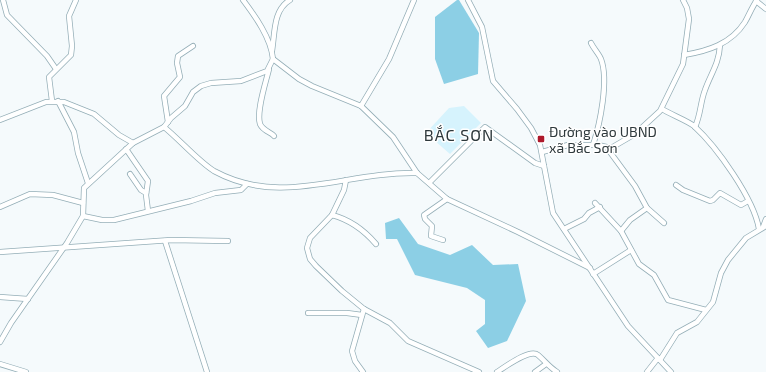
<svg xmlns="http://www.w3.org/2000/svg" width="766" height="372" font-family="'Exo 2',sans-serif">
	<rect width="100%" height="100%" fill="#f5fafc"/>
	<polygon fill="#d6f3fd" points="464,106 481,123 450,154 426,133 449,108"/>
	<g fill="#8ccfe5">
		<polygon points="457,0 459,0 479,33 478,74 444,84 435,59 435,17"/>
		<polygon points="399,218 418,244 450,255 472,245 493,265 518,264 526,301 507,341 488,348 476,331 485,324 485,300 467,288 415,275 397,239 386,239 385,223"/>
	</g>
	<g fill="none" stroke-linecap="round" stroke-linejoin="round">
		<defs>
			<g id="minor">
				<polyline points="3,0 7,15 47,56 56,69"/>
				<path d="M 243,0 C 255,16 271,38 273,59 L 299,79 L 312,86 L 361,106 L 393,137 L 417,173 L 447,199 L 518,232 L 590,268"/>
				<polyline points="468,0 482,27 493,81 517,109 531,128 540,145 553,213 628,326 671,372"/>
				<polyline points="756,1 766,9"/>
				<path d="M 591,43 C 594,49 599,54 601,59 C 609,80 600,124 593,145"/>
				<path d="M 272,51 C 275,33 273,10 290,0"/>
				<path d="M 684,55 C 708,51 731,44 745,22 C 749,15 752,7 757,0"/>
				<path d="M 269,69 C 266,82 256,111 260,124 C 263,131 271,132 274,136"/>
				<polyline points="52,101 49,77 71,55 72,46 69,16 76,0"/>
				<polyline points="58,101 74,132 78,153 88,183"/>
				<polyline points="361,106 389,59 414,0"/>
				<path d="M 662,109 C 670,114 688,121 694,126 C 717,147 754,199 759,229"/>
				<polyline points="0,120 46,102 64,102 94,114 119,135 133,143"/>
				<polyline points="168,122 164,96 180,77 177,63 178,56 193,46"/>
				<polyline points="164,127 171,118 185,106 193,92 201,86 211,83 241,81 267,71 273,59"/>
				<path d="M 695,127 C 701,114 700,103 705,90 C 711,73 719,64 720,45"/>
				<polyline points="607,148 635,186 647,208 664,223"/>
				<polyline points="126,149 148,181 146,195 148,211"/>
				<polyline points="542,152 568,145 598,145 611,148 635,134 660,111 683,64 689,19 687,8 683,0"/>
				<polyline points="130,174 141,190 146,193"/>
				<polyline points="346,180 344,190 332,215 310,238 307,248 310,259 316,266 342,291 364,309 390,323 408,341 479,372"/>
				<polyline points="429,183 485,127 535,163 544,166"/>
				<polyline points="676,185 683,190 710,201 713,200 720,193 741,205 748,201"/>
				<polyline points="595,203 621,231 639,264 654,275 668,300 706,310"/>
				<polyline points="0,207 30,194 53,195 83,203"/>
				<path d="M 332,215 C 351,220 364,230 376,244"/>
				<polyline points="83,216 102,220 114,220 191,201 215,193 241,190 247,184"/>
				<polyline points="763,227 766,219"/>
				<polyline points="564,229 584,219 589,213 600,207"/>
				<polyline points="621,231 630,220 647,208"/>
				<polyline points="443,240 431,236 432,226 425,219 424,215 447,199"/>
				<polyline points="165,241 207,372"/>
				<polyline points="0,252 171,240 228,241"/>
				<polyline points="593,274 631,250"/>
				<polyline points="0,297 28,299"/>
				<polyline points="308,313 347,313 362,315"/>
				<path d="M 0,342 L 11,323 L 67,243 L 83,216 L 84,188 L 133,143 L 164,127 C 179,139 199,162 214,171 C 282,208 346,171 417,173"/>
				<polyline points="660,360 677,333 697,322 713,302 721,273 728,260 746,238 766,226"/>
				<polyline points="0,364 26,372"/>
				<polyline points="363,372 355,361 352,351 364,309"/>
				<path d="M 497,372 C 505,367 530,348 538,355 C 545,361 549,367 557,372"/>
				<polyline points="535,372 546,364"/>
				<polyline points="647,372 658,358"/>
			</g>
		</defs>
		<use href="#minor" stroke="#94aeb7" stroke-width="6"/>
		<use href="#minor" stroke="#fff" stroke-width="4.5"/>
	</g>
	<rect fill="#ad192b" stroke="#fff" stroke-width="1.5" x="537" y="135" width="8" height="8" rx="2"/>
	<g text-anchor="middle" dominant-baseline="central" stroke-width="3" stroke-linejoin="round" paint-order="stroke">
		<g font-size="14" fill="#2e393c" stroke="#fff" text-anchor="start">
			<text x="549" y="131">Đường vào UBND<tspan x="549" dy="16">xã Bắc Sơn</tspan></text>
		</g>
		<g font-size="16" letter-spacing="1" fill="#2e393c" stroke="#fff">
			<text x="459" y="134">BẮC SƠN</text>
		</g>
	</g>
</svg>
